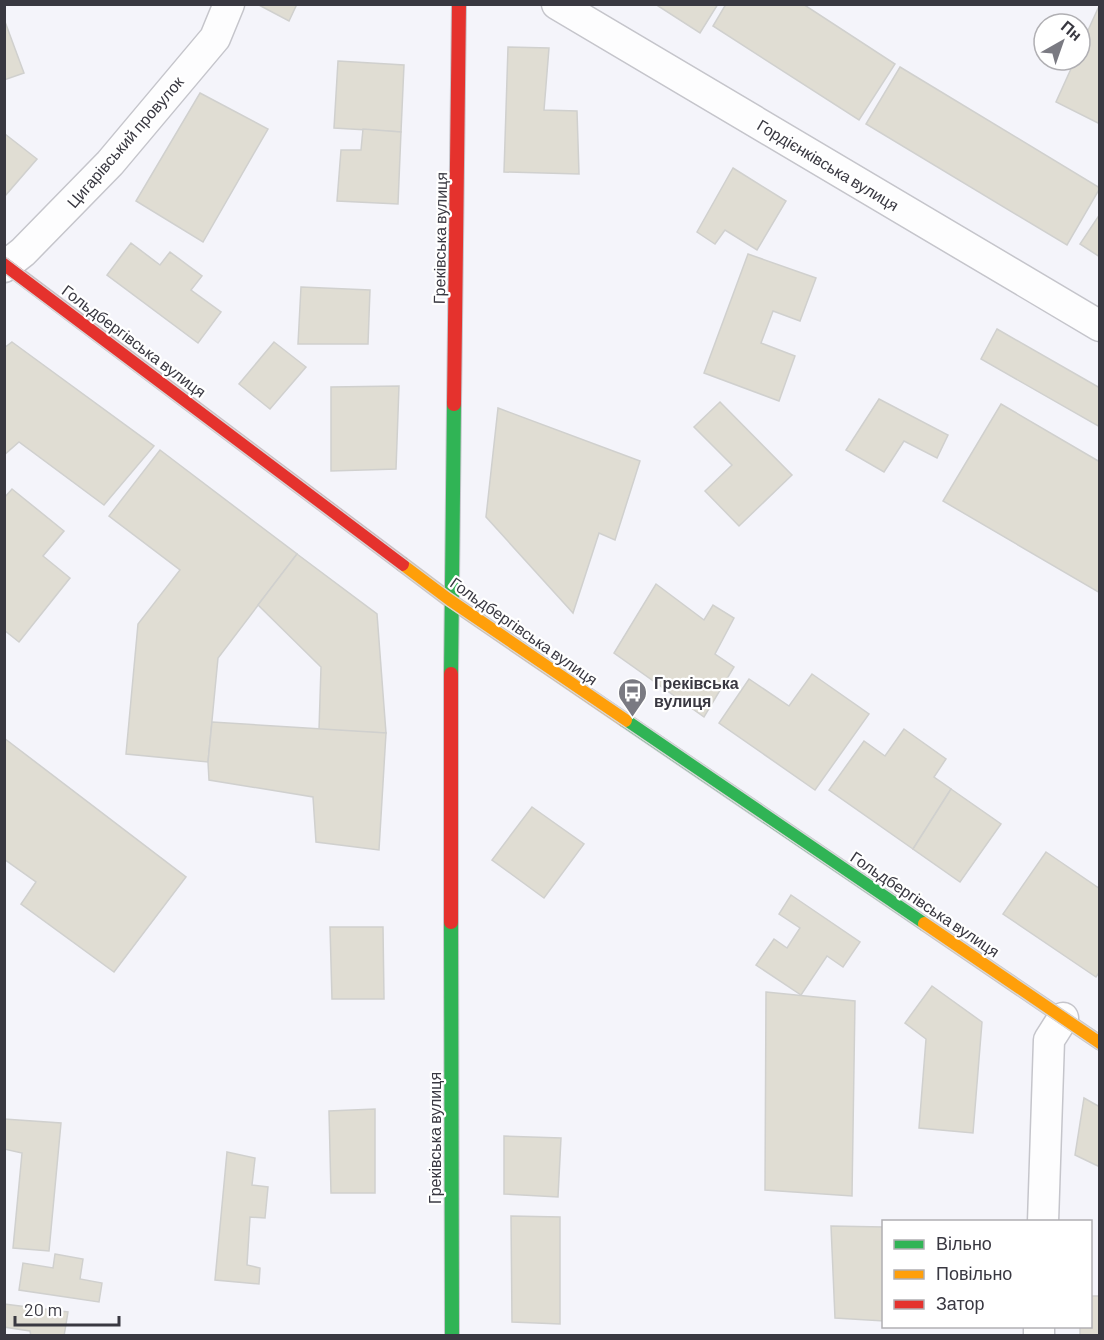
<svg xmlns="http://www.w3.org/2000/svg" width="1104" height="1340" font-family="Barlow,sans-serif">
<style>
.building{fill:#e0ddd3;stroke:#d0d0ce;stroke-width:1.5}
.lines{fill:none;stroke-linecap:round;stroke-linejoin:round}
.street-casing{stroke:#c5c5cb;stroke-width:33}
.fast-casing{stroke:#c5c5cb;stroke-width:16}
.slow-casing{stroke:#c5c5cb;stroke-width:16}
.jam-casing{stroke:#c5c5cb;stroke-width:16}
.street{stroke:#fdfdfe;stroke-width:30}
.fast{stroke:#30b455;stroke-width:14}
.slow{stroke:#ff9f0a;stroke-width:14}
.jam{stroke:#e5322d;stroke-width:14}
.tram{stroke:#d7d7d9;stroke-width:1.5}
.labels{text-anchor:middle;stroke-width:4.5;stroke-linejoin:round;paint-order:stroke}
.street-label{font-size:16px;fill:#393841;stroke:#fff}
.poi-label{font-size:16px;font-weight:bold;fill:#393841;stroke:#fff;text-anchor:start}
</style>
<rect width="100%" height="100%" fill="#f4f4fa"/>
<g class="building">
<path d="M257,4H297L289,21Z"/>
<path d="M655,4H718L700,33Z"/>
<path d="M726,4H803L895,64L859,120L713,26Z"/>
<path d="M1100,4V124L1056,102L1075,60H1080V48Z"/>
<path d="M4,19L24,73L4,80Z"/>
<path d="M508,47L549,48L544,110L577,111L579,174L504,172Z"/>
<path d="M338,61L404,65L401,132L334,128Z"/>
<path d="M900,67L1100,188L1067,245L866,124Z"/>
<path d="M200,93L268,129L203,242L136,201Z"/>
<path d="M363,129L401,132L398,204L337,201L341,150H361Z"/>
<path d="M5,134L37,159L5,196L4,135Z"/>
<path d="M733,168L786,201L757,250L725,230L715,244L697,232Z"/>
<path d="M1100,214V257L1080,244Z"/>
<path d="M131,243L160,265L170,252L202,276L191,290L221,312L198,343L107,275Z"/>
<path d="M748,254L816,278L800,321L773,311L761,343L795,356L779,401L704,373Z"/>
<path d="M301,287L370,290L368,344H298Z"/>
<path d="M997,329L1100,388V427L981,359Z"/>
<path d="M12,342L154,446L104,505L19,442L4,455V348Z"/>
<path d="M274,342L306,367L270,409L239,384Z"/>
<path d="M399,386L396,469L331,471V387Z"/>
<path d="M879,399L948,435L937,458L904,441L884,472L846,450Z"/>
<path d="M720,402L792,475L739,526L705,491L732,465L694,427Z"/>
<path d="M1001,404L1100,462V593L943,501Z"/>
<path d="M498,408L640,461L615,540L599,533L573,613L486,517Z"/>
<path d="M160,450L297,554L218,658L208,762L126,754L138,624L180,570L109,516Z"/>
<path d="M12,489L64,531L43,556L70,578L19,642L4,630V498Z"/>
<path d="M297,554L377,614L386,733L319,730L321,667L258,605Z"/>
<path d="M656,584L704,620L713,605L734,618L715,654L734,667L704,717L614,653Z"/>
<path d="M812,674L869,714L815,790L719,723L749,679L789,706Z"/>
<path d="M212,722L386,733L379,850L316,842L313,797L209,780L208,762Z"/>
<path d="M904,729L946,759L934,777L951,789L913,849L829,790L864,741L885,756Z"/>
<path d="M4,738L186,877L114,972L21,904L36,882L4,859Z"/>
<path d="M951,789L1001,824L960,882L913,849Z"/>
<path d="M532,807L584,844L544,898L492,860Z"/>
<path d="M1046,852L1100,889V971L1096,977L1003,914Z"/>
<path d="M791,895L860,942L843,967L827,956L801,995L756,965L774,939L787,948L800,928L779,914Z"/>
<path d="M330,927H383L384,999H332Z"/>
<path d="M932,986L982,1022L973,1133L919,1128L926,1039L905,1023Z"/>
<path d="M766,992L855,1001L852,1196L765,1190Z"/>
<path d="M1084,1098L1100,1107V1167L1075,1155Z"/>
<path d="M375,1109V1193H331L329,1111Z"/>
<path d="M4,1119L61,1123L49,1251L13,1248L22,1153L4,1149Z"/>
<path d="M504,1136L561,1138L558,1197L504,1194Z"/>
<path d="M227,1152L255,1158L252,1185L268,1187L265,1218L250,1217L247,1265L260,1268L259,1284L215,1280Z"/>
<path d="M511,1216L560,1217V1324L512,1322Z"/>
<path d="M831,1226L884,1227V1321L835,1318Z"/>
<path d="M55,1254L83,1259L80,1279L102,1283L99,1302L19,1290L23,1263L53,1268Z"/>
<path d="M1090,1296H1100V1336L1080,1335V1326H1090Z"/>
<path d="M4,1304L68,1312L64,1336H31L30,1331L4,1327Z"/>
</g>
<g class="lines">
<defs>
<g id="street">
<path d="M557,4L1100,326"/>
<path d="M4,267L23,252L110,163L215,38L229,4"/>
<path d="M1043,1222L1049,1040L1063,1018"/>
<path d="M1039,1336V1326"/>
</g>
<g id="fast">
<path d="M451,674L454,404"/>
<path d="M625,720L925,924"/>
<path d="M451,922L452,1336"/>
</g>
<g id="slow">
<path d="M402,564L451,601L625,720"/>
<path d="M925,924L1100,1043"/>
</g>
<g id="jam">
<path d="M4,264L402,564"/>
<path d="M454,404L459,4"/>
<path d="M451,674V922"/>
</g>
</defs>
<use href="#street" class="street-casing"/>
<use href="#fast" class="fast-casing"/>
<use href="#slow" class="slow-casing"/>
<use href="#jam" class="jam-casing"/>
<use href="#street" class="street"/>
<use href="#fast" class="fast"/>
<use href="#slow" class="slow"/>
<use href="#jam" class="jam"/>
<g class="tram">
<path d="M4,256L451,593L1100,1035"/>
<path d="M4,273L447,606L1100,1051"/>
</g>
</g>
<defs>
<symbol id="bus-pin" viewBox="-11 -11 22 30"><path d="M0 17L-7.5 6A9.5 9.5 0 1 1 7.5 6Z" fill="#7a7a82" stroke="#fff"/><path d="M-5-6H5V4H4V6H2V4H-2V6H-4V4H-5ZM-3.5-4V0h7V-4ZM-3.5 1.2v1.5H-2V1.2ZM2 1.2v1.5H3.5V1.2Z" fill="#fff"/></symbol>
</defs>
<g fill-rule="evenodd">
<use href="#bus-pin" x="616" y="676" width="33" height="45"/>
</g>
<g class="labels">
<g class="street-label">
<text transform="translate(125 142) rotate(-49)" y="6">Цигарівський провулок</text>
<text transform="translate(828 165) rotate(31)" y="6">Гордієнківська вулиця</text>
<text transform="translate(440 238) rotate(-89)" y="6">Греківська вулиця</text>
<text transform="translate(134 341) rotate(37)" y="6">Гольдбергівська вулиця</text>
<text transform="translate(524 631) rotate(35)" y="6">Гольдбергівська вулиця</text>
<text transform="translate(925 904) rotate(34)" y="6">Гольдбергівська вулиця</text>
<text transform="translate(435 1138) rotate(-90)" y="6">Греківська вулиця</text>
</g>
<g class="poi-label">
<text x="654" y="689">Греківська<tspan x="654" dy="18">вулиця</tspan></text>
</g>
</g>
<rect width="1104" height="1340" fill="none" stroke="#393841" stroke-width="12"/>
<rect x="882" y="1220" width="210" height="108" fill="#ffffff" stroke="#b0afb3" stroke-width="1.5"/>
<rect x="894" y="1240" width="30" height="9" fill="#30b455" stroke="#b0afb3" stroke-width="1.5"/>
<text x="936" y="1250" font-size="18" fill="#393841">Вільно</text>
<rect x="894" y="1270" width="30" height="9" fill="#ff9f0a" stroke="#b0afb3" stroke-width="1.5"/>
<text x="936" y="1280" font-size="18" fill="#393841">Повільно</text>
<rect x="894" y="1300" width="30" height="9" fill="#e5322d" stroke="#b0afb3" stroke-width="1.5"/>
<text x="936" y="1310" font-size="18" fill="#393841">Затор</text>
<g transform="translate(1062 42) rotate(40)"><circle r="28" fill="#ffffff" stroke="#b0afb3" stroke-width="1.5"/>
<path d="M0-4.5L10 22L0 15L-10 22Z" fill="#7a7a82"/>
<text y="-9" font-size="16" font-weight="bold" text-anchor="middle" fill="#393841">Пн</text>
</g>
<path d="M15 1316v9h104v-9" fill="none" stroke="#393841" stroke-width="3"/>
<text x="24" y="1316" font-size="18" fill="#393841" stroke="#ffffff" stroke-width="4.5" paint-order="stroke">20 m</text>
</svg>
